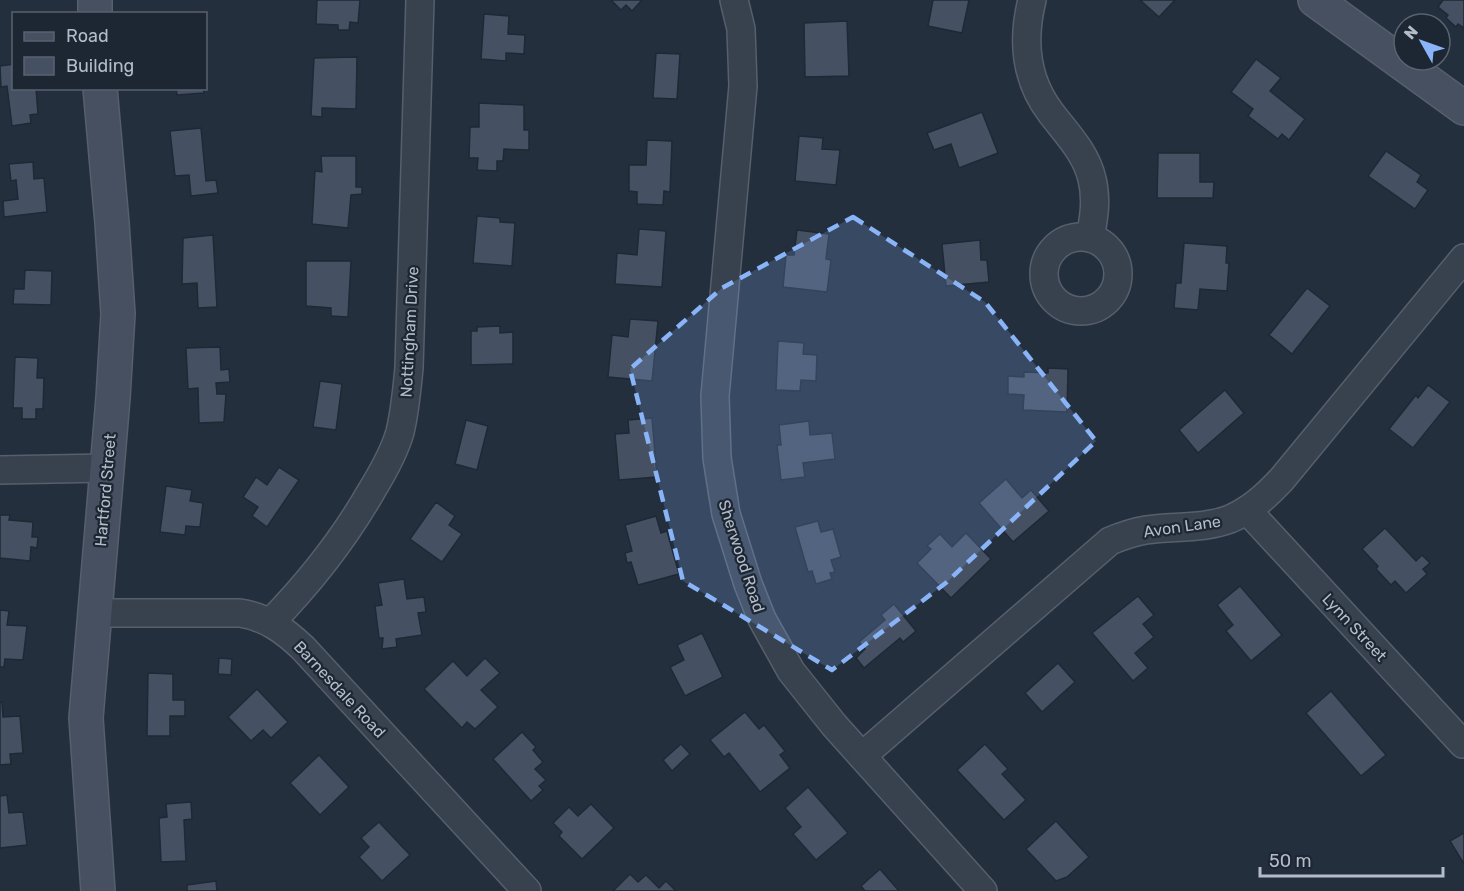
<svg xmlns="http://www.w3.org/2000/svg" width="1464" height="891" font-family="Rubik,sans-serif">
<style>
.building{fill:#455162;stroke:#1f2835;stroke-width:1.5}
.lines{fill:none;stroke-linecap:round;stroke-linejoin:round}
.street-casing{stroke:#565f6c;stroke-width:30}
.secondary-casing{stroke:#565f6c;stroke-width:36}
.street{stroke:#38414e;stroke-width:27}
.secondary{stroke:#465061;stroke-width:33}
.marked{fill:#8ab4f8;fill-opacity:0.2;stroke:#8ab4f8;stroke-width:4.5;stroke-dasharray:12 8;stroke-linejoin:round}
.labels{text-anchor:middle;stroke-width:4.5;stroke-linejoin:round;paint-order:stroke}
.street-label{font-size:16px;fill:#b4bcc9;stroke:#1d2633}
</style>
<rect width="100%" height="100%" fill="#242f3e"/>
<g class="building">
<path d="M317,0H360L358,23L350,22L349,30H338V25L316,24Z"/>
<path d="M611,0H642L632,11L626,5L621,10Z"/>
<path d="M933,0H969L962,33L928,26Z"/>
<path d="M1140,0H1175L1159,17Z"/>
<path d="M1443,0H1464V28L1458,24L1456,27L1446,18L1448,15L1438,7Z"/>
<path d="M484,14L509,16L508,34L525,35L524,54L506,53V61L481,59Z"/>
<path d="M847,21L849,76L805,77L804,23Z"/>
<path d="M656,53L680,54L677,99L653,98Z"/>
<path d="M357,57L356,109L322,108V117L311,116L314,58Z"/>
<path d="M1256,59L1281,78L1270,91L1305,119L1289,140L1282,134L1278,139L1248,116L1253,109L1231,92Z"/>
<path d="M14,64V88H36L38,114L30,115L31,123L12,126L7,86L1,87L0,66Z"/>
<path d="M176,88H203L204,93L177,95Z"/>
<path d="M479,103L524,105V130H529V150L504,149L503,161H497V171L477,170L478,158H469L470,127H479Z"/>
<path d="M982,112L998,153L959,168L951,144L934,150L927,133Z"/>
<path d="M201,128L206,181L216,180L218,193L191,196L189,175L175,176L170,131Z"/>
<path d="M799,136L823,138L822,149L840,150L836,185L795,181Z"/>
<path d="M647,140L672,141L670,192L664,191L663,205L637,204V192L629,191V165H646Z"/>
<path d="M1386,151L1421,175L1417,182L1428,190L1415,209L1368,176Z"/>
<path d="M1158,153H1200V182H1214L1213,198H1157Z"/>
<path d="M321,156H356V187H362V194L351,195L348,228L312,224L315,171L322,172Z"/>
<path d="M33,162L34,179L44,178L47,212L4,217L3,201L18,199L16,180L11,181L9,164Z"/>
<path d="M477,216L500,218V222L515,223L512,266L473,263Z"/>
<path d="M639,229L666,231L662,287L615,284L617,253L637,255Z"/>
<path d="M797,230L829,234L826,259L831,260L827,292L783,287L786,255H794Z"/>
<path d="M213,235L217,307L198,308L197,283L182,284L183,238Z"/>
<path d="M980,240L981,260H987L989,282L946,286L942,244Z"/>
<path d="M1184,243L1227,246L1226,263H1229L1227,291L1200,289L1198,310L1174,308L1176,283H1181Z"/>
<path d="M306,261H351L348,317L331,316V308L306,306Z"/>
<path d="M25,270L52,271L51,305L13,304L14,289H24Z"/>
<path d="M1307,288L1330,306L1292,354L1269,335Z"/>
<path d="M630,319L658,321L652,381L608,377L612,335L628,337Z"/>
<path d="M500,326V333L513,332V364L471,365V331H477V327Z"/>
<path d="M778,341L804,343L803,354L817,355L816,381L801,380L800,391L776,390Z"/>
<path d="M220,347L221,370L229,369L230,382L216,383L217,394H226L224,422L199,423L198,388L188,389L186,348Z"/>
<path d="M15,357L38,358L37,378H44L43,409H36V419H22V408H13Z"/>
<path d="M1048,368L1068,369L1067,412L1023,410L1024,395L1008,394V376L1024,377V372L1048,373Z"/>
<path d="M320,381L342,384L336,430L313,427Z"/>
<path d="M1428,385L1450,402L1413,448L1389,429L1416,395L1418,398Z"/>
<path d="M1225,390L1244,413L1198,453L1179,430Z"/>
<path d="M652,418L657,477L619,480L615,434L629,433L628,420Z"/>
<path d="M466,420L488,426L477,470L455,464Z"/>
<path d="M809,421L810,435L832,433L835,459L803,463L805,477L781,480L777,445H781L779,425Z"/>
<path d="M279,467L299,480L267,527L252,516L258,507L243,497L256,477L267,485Z"/>
<path d="M1006,479L1022,498L1031,490L1049,511L1013,542L979,503Z"/>
<path d="M166,486L192,490L190,501L203,503L200,527L186,526L185,535L160,532Z"/>
<path d="M436,502L455,516L449,525L462,534L442,562L410,539Z"/>
<path d="M0,515H10L9,520L33,522L32,537H38L37,548L31,547L30,561L0,558Z"/>
<path d="M656,516L661,533L667,531L679,574L638,585L631,562L627,563L625,553L632,551L625,525Z"/>
<path d="M818,521L821,532L833,529L841,557L831,560L835,572L830,573L832,579L816,584L812,571L808,572L795,527Z"/>
<path d="M1385,528L1416,561L1422,555L1430,563L1423,569L1427,574L1406,593L1395,581L1391,585L1376,569L1378,566L1362,549Z"/>
<path d="M966,533L991,559L951,598L917,563L931,549L927,546L940,534L952,547Z"/>
<path d="M404,579L407,599L424,597L426,612L418,613L422,635L396,639L397,647L382,649L383,638H379L375,606L382,605L378,583Z"/>
<path d="M1240,586L1282,635L1251,661L1226,631L1233,625L1217,605Z"/>
<path d="M1138,596L1154,615L1143,624L1154,637L1135,653L1148,668L1133,681L1092,633Z"/>
<path d="M894,604L916,631L903,642L900,638L864,668L856,658L865,649L859,642L885,620L881,615Z"/>
<path d="M0,610L9,611L7,625L27,626L23,660L5,659L4,667H0Z"/>
<path d="M702,633L723,677L685,696L670,667L684,660L677,645Z"/>
<path d="M219,658L232,659L231,675L218,674Z"/>
<path d="M485,658L500,673L481,690L498,707L475,729L467,722L462,728L424,689L453,661L467,676Z"/>
<path d="M1058,663L1075,682L1042,712L1025,693Z"/>
<path d="M148,673L173,674V700H185V716H170V736H147Z"/>
<path d="M257,689L288,722L271,738L263,730L251,741L228,717Z"/>
<path d="M1331,691L1386,755L1361,776L1306,713Z"/>
<path d="M0,702H2L3,717L20,716L23,753L10,754L11,764L0,765Z"/>
<path d="M745,712L759,729L764,725L785,751L780,755L790,768L760,792L729,753L724,757L710,740Z"/>
<path d="M522,732L536,747L533,750L543,762L535,769L546,780L539,786L543,790L531,801L493,759Z"/>
<path d="M681,744L690,754L672,771L663,760Z"/>
<path d="M985,744L1008,769L1002,774L1026,800L1004,820L957,770Z"/>
<path d="M319,755L349,787L320,815L290,783Z"/>
<path d="M808,787L848,833L816,860L793,834L801,827L785,808Z"/>
<path d="M7,795L9,813L23,812L27,845L0,848V796Z"/>
<path d="M191,802L192,819L184,820L186,861L161,862L159,818L167,817L166,804Z"/>
<path d="M591,804L614,828L582,859L559,836L562,832L553,823L569,807L578,816Z"/>
<path d="M1056,821L1089,857L1067,877L1056,881L1026,849Z"/>
<path d="M379,822L410,855L382,881L359,857L369,847L361,838Z"/>
<path d="M1464,833V864L1450,841Z"/>
<path d="M880,869L899,891H865L861,886Z"/>
<path d="M630,874L638,882L646,875L659,888L666,881L676,891H613Z"/>
<path d="M216,881L217,891H187V885Z"/>
</g>
<g class="lines">
<defs>
<g id="street">
<path d="M734,0L741,29L743,86L715,396L717,458L726,514L748,584L762,619L791,671L834,725L983,891"/>
<path d="M1032,0C1022,40 1025,79 1051,113C1067,134 1086,153 1092,179C1097,199 1094,218 1090,238"/>
<circle cx="1081" cy="274" r="37"/>
<path d="M0,470L106,468"/>
<path d="M1247,510L1463,744"/>
<path d="M94,613H240C266,617 284,630 303,648L527,891"/>
<path d="M271,622C310,582 344,539 372,490C383,472 394,453 400,432C405,411 407,389 409,368L420,0"/>
<path d="M862,756L1110,541C1122,536 1134,532 1146,530C1173,526 1204,529 1230,519C1251,510 1266,496 1282,479L1464,258"/>
</g>
<g id="secondary">
<path d="M95,0V14"/>
<path d="M1315,0L1464,108"/>
<path d="M98,891L86,718L113,398L118,314L112,223L100,88"/>
</g>
</defs>
<use href="#street" class="street-casing"/>
<use href="#secondary" class="secondary-casing"/>
<use href="#street" class="street"/>
<use href="#secondary" class="secondary"/>
</g>
<path class="marked" d="M853,217L985,302L1096,441L947,582L832,670L683,581L630,369L722,288Z"/>
<g class="labels">
<g class="street-label">
<text transform="translate(409 332) rotate(-87)" y="6">Nottingham Drive</text>
<text transform="translate(105 490) rotate(-85)" y="6">Hartford Street</text>
<text transform="translate(1182 526) rotate(-8)" y="6">Avon Lane</text>
<text transform="translate(742 556) rotate(72)" y="6">Sherwood Road</text>
<text transform="translate(1355 627) rotate(47)" y="6">Lynn Street</text>
<text transform="translate(340 689) rotate(47)" y="6">Barnesdale Road</text>
</g>
</g>
<rect x="12" y="12" width="195" height="78" fill="#1d2633" stroke="#59626f" stroke-width="1.5"/>
<rect x="24" y="32" width="30" height="9" fill="#465061" stroke="#59626f" stroke-width="1.5"/>
<text x="66" y="42" font-size="18" fill="#b4bcc9">Road</text>
<rect x="24" y="57" width="30" height="18" fill="#455162" stroke="#59626f" stroke-width="1.5"/>
<text x="66" y="72" font-size="18" fill="#b4bcc9">Building</text>
<g transform="translate(1422 42) rotate(310)"><circle r="28" fill="#1d2633" stroke="#59626f" stroke-width="1.5"/>
<path d="M0-4.5L10 22L0 15L-10 22Z" fill="#8ab4f8"/>
<text y="-9" font-size="16" font-weight="bold" text-anchor="middle" fill="#b4bcc9">N</text>
</g>
<path d="M1260 867v9h183v-9" fill="none" stroke="#b4bcc9" stroke-width="3"/>
<text x="1269" y="867" font-size="18" fill="#b4bcc9" stroke="#1d2633" stroke-width="4.5" paint-order="stroke">50 m</text>
</svg>
